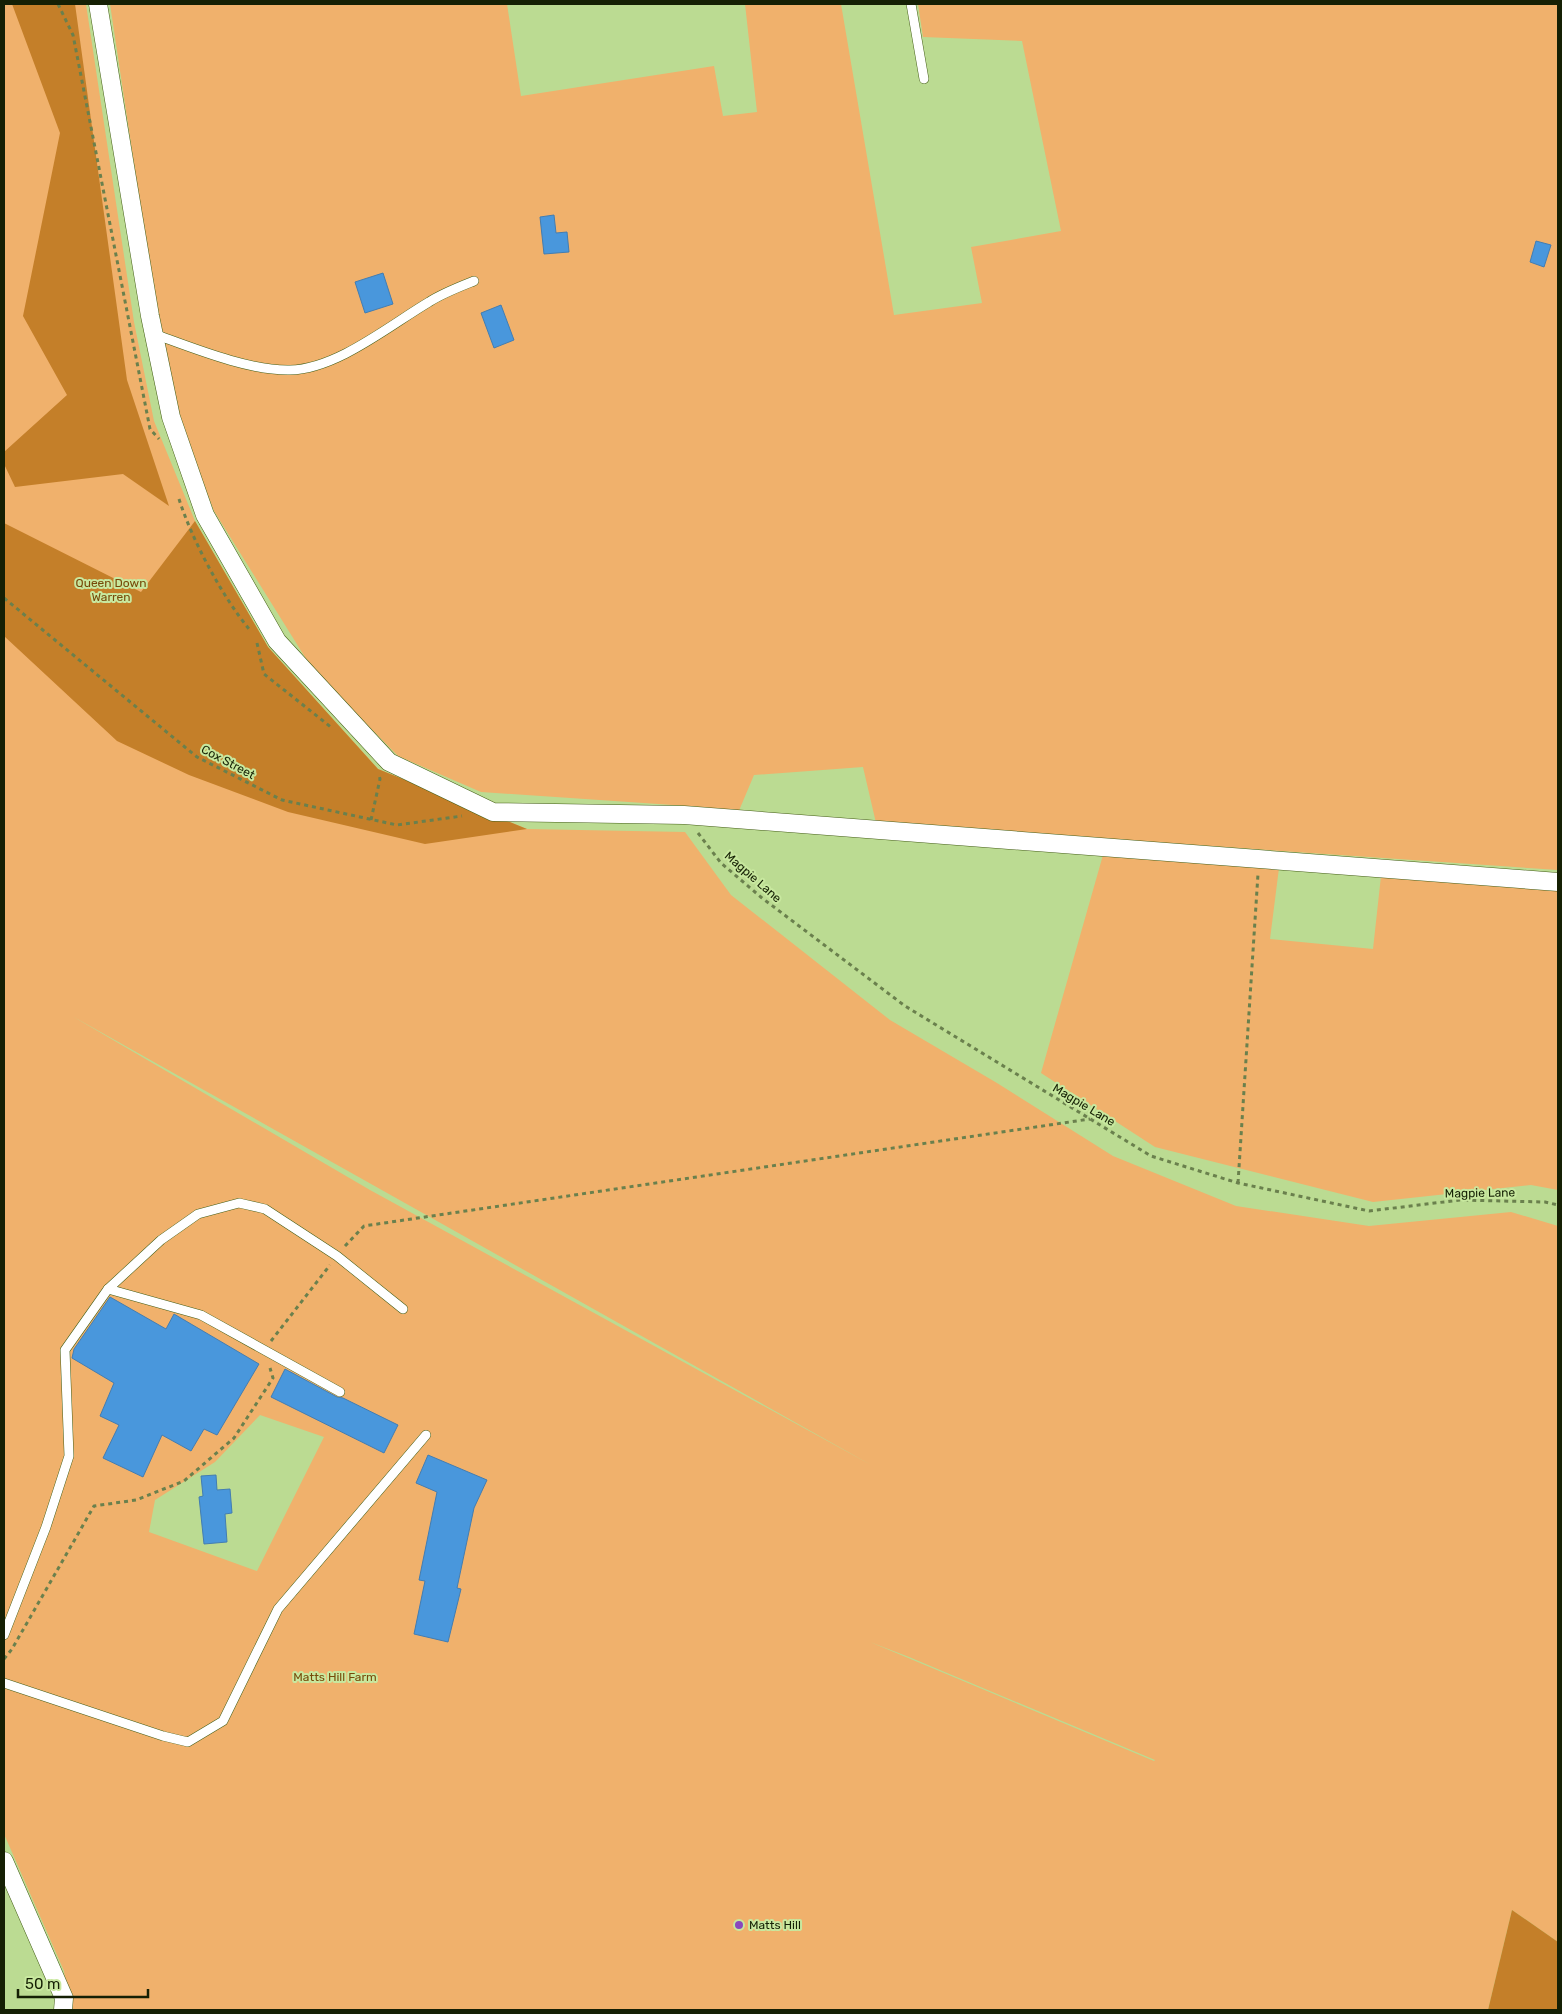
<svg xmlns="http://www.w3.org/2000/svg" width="1562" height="2014" font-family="Rubik,sans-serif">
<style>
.green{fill:#f0b16c;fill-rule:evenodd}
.forest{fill:#c47f29}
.building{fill:#4997dc;stroke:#437db1}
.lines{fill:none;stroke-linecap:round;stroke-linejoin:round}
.service-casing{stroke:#445e16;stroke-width:10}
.minor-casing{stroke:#445e16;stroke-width:19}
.path{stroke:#6a804d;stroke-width:3;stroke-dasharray:4 4;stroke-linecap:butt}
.service{stroke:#fff;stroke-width:9}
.minor{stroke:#fff;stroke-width:18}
.poi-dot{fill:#8a48bd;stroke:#c8e89f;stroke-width:2}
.labels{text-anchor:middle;stroke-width:4;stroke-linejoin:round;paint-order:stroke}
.park-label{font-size:12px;fill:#774909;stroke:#c8e89f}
.street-label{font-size:12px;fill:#152004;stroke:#c8e89f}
.poi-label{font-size:12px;fill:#152004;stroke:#c8e89f;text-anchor:start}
</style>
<rect width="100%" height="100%" fill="#bbdb92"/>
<g class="green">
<path d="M4,4H86L134,322L154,421L195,521L268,647L378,769L527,829L685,832L731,895L890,1020L997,1083L1113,1156L1236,1206L1369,1226L1511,1212L1558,1226V1942L1512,1910L1488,2010H69L64,1971L4,1834ZM72,1016L873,1466L370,1190ZM260,1415L324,1437L257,1571L149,1532L155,1500L215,1462ZM870,1642L909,1657L1155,1760L1154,1761Z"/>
<path d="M110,4H507L521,96L714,66L723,116L757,112L745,4H841L894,315L982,303L971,247L1061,231L1022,41L923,37L918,4H1558V870L876,823L863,767L754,775L738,813L702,807L481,792L398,756L313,670L214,511L178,419L149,264Z"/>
<path d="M1103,855L1279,868L1270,939L1373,949L1381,876L1558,890V1190L1531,1185L1373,1202L1155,1147L1041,1073Z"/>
</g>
<g class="forest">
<path d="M12,4H75L127,380L169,506L123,474L15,487L4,464V452L67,395L23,316L60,133Z"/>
<path d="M195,521L268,647L378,769L527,829L425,844L288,812L189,775L117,741L4,636V523L141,592Z"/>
<path d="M1512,1910L1558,1942V2010H1488Z"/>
</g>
<g class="building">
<path d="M554,215L556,233L567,232L569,252L544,254L540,217Z"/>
<path d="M1536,241L1551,245L1544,267L1530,262Z"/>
<path d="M383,273L393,304L365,313L355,282Z"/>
<path d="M501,305L514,340L494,348L481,313Z"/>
<path d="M110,1297L166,1329L174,1314L259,1364L217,1435L204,1429L191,1451L162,1435L143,1477L103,1458L119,1425L100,1416L114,1383L72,1358L74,1349Z"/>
<path d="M285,1369L337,1397L343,1398L398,1425L384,1453L271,1397Z"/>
<path d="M428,1455L487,1480L474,1508L457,1588L461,1589L448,1642L414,1634L425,1581L419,1580L437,1492L416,1483Z"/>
<path d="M216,1475L217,1490L230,1489L232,1513L225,1514L227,1542L204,1544L199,1497L203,1496L201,1476Z"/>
</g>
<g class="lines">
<defs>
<g id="service">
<path d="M911,4L924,79"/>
<path d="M154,334C193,348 249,371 290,370C337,369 390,325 429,302C443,293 459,287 474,281"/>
<path d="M108,1289L201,1315L340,1392"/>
<path d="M4,1635L46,1527L69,1456L65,1350L108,1289L161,1240L198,1214L239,1203L265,1209L337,1256L403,1309"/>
<path d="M4,1683L163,1736L188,1742L223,1721L278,1609L426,1435"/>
</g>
<g id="minor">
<path d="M98,4L150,316L171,417L205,515L277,641L389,762L493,812L684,815L1558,882"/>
<path d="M4,1861L64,1998L63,2010"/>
</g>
</defs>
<use href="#service" class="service-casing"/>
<use href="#minor" class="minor-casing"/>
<g class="path">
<path d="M58,4L73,35L150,429L159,439"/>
<path d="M179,499C192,540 222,596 249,629"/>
<path d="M4,598L197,757L282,800L397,825L462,816"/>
<path d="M257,643L264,674L332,728"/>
<path d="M371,820L380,779L379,775"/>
<path d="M698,833L721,863L762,898L905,1006L1151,1156L1238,1183L1369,1211L1460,1200L1545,1202L1558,1205"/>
<path d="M1238,1183L1258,874"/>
<path d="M345,1246L364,1226L1090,1119"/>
<path d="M271,1341L330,1265"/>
<path d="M4,1659L12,1649L94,1506L136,1500L184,1481L234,1438L273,1378L270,1368"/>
</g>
<use href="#service" class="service"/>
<use href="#minor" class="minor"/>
</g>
<circle class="poi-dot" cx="739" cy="1925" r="5"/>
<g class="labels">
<g class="park-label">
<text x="111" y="587">Queen Down<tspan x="111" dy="14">Warren</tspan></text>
<text x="335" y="1681">Matts Hill Farm</text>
</g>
<g class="street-label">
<text transform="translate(228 762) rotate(28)" y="4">Cox Street</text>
<text transform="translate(753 877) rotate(41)" y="4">Magpie Lane</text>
<text transform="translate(1084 1105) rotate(31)" y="4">Magpie Lane</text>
<text transform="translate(1480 1193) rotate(-1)" y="4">Magpie Lane</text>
</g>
<g class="poi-label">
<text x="749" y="1929">Matts Hill</text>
</g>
</g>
<rect width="1562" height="2014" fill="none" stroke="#152004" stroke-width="10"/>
<path d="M18 1989v8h130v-8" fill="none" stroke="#152004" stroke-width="2.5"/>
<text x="25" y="1989" font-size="15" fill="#152004" stroke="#c8e89f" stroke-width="4" paint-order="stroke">50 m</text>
</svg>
